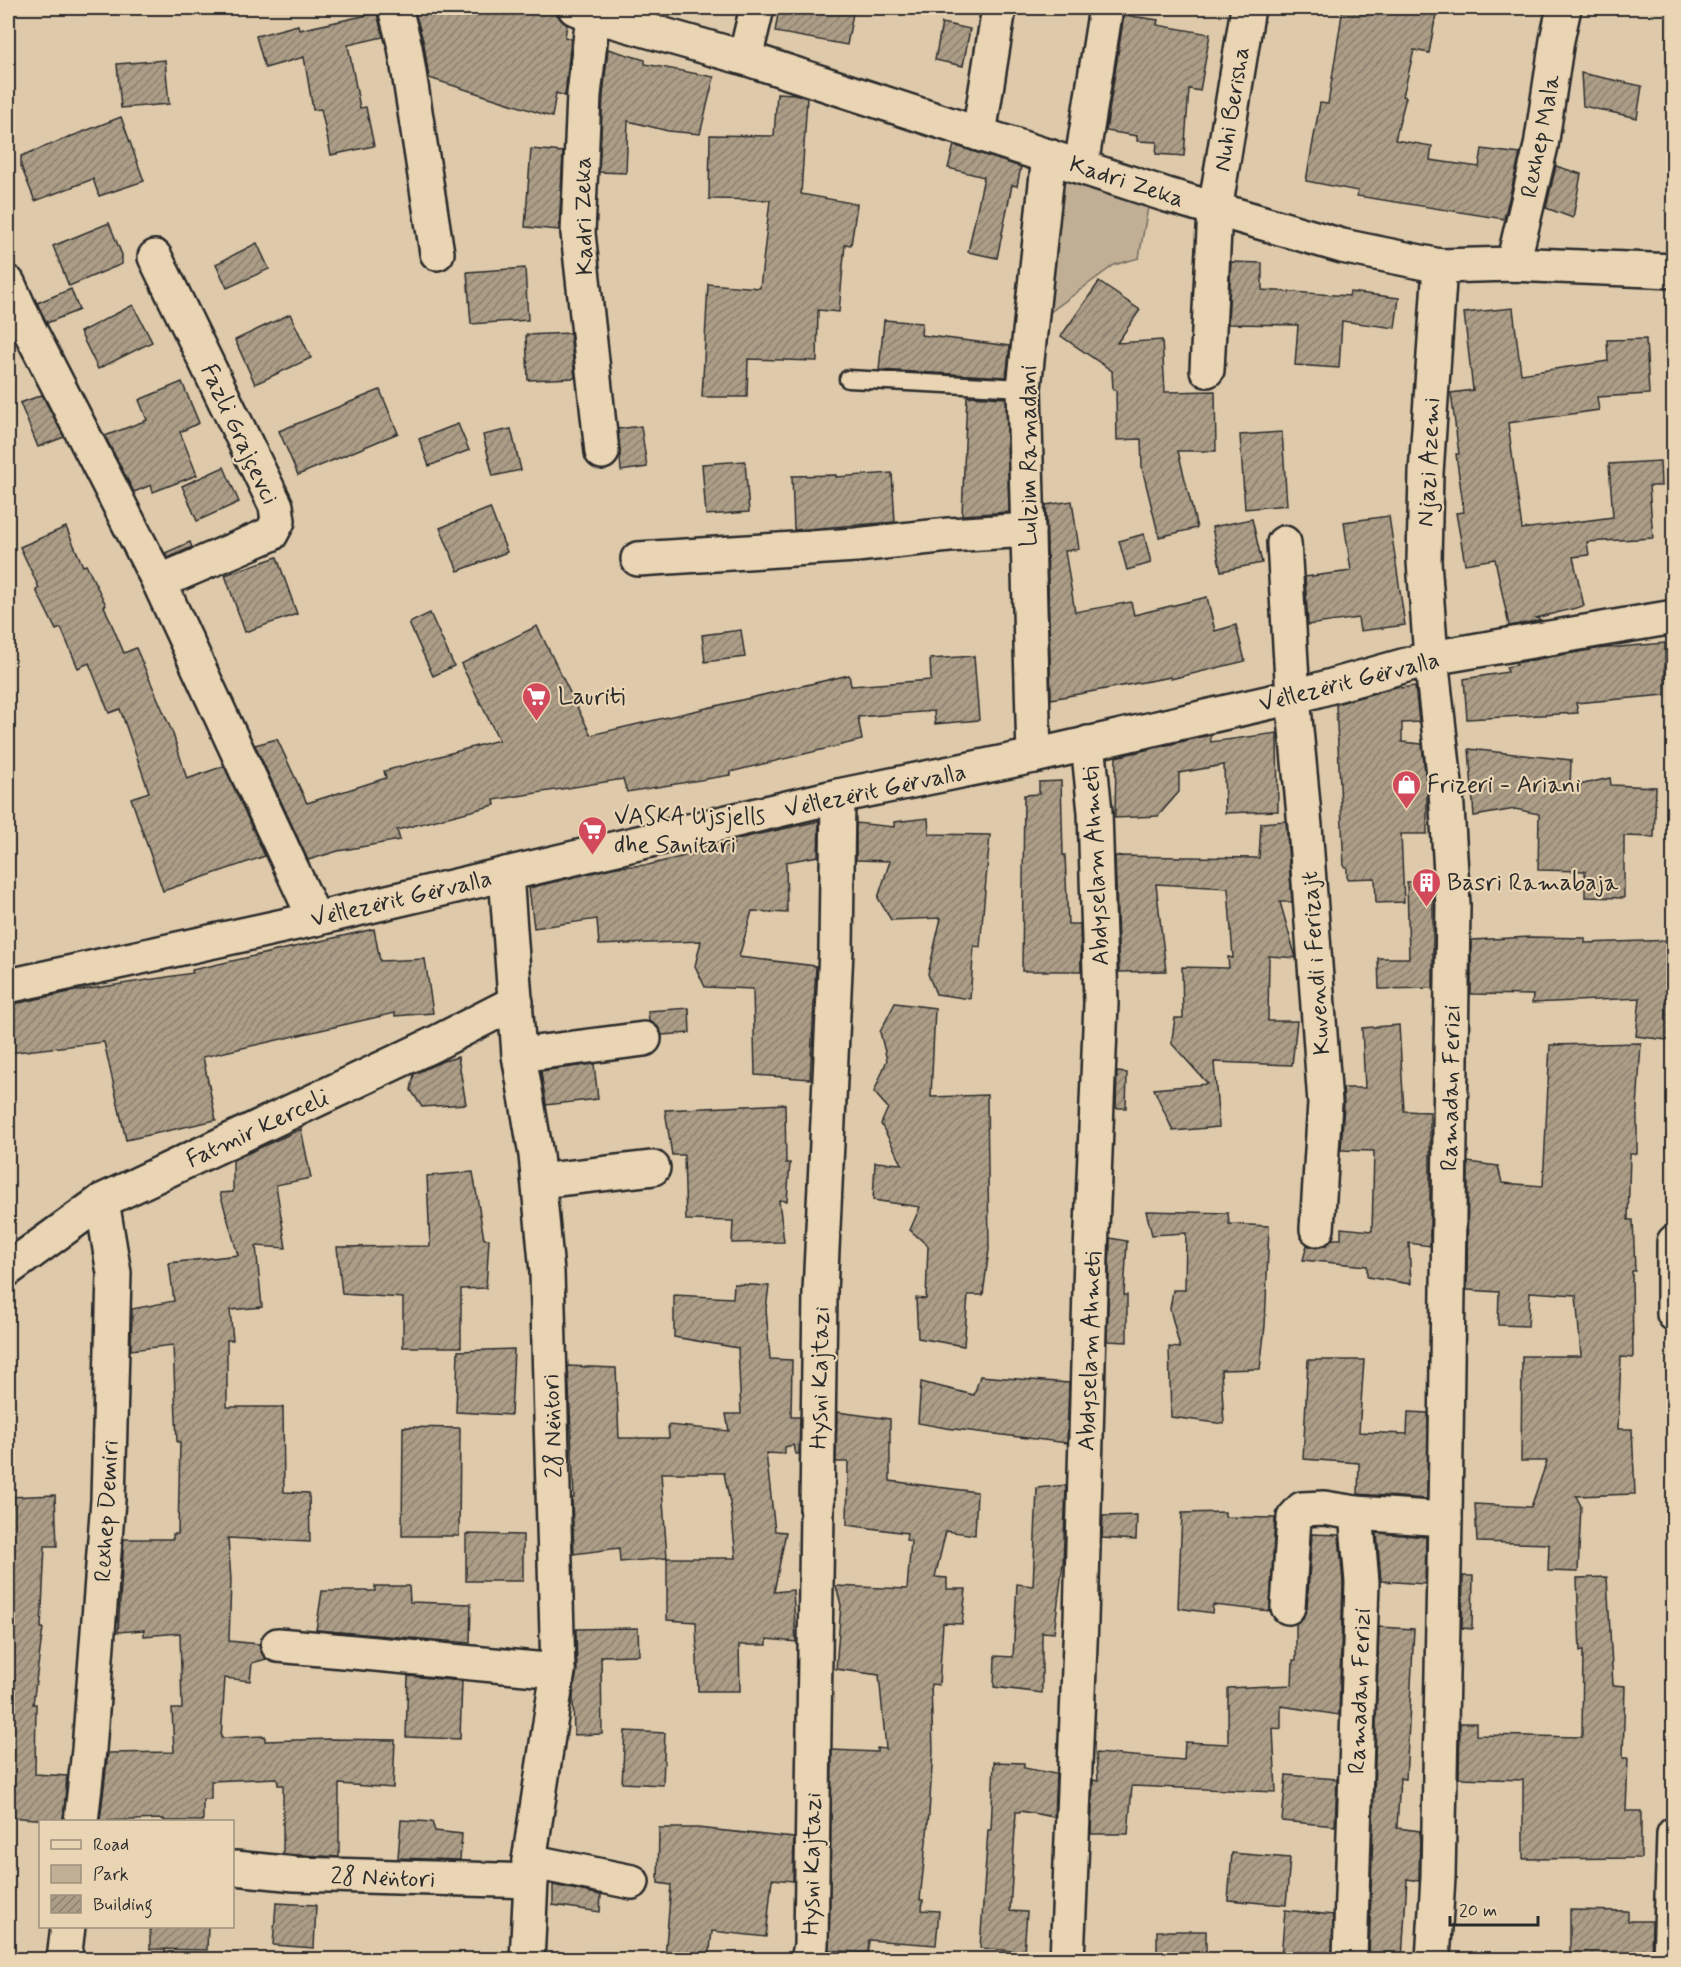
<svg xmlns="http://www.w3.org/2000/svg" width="1681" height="1967" font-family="Mynerve,sans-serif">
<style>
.green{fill:#c0af95;stroke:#766d60;stroke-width:1.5}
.building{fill:url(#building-hatch);stroke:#2b2b2b;stroke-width:1.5;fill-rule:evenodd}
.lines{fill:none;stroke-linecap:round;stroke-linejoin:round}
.service-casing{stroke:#2b2b2b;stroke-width:21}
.minor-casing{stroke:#2b2b2b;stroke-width:38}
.tertiary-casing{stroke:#2b2b2b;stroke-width:38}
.service{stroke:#e9d4b3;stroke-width:16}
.minor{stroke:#e9d4b3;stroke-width:33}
.tertiary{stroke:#e9d4b3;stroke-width:33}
.labels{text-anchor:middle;stroke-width:4.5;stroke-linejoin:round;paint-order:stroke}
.street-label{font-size:24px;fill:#2b2b2b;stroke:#e9d4b3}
.poi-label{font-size:24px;fill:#2b2b2b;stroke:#e9d4b3;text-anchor:start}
</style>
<defs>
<pattern id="building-hatch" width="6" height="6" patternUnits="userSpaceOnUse" patternTransform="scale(1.5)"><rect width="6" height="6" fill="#ac9d87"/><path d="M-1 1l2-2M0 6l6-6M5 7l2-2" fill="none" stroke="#8c806f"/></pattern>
</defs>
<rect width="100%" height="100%" fill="#decaab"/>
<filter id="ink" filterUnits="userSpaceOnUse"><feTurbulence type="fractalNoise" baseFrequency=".0167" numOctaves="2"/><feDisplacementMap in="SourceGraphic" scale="12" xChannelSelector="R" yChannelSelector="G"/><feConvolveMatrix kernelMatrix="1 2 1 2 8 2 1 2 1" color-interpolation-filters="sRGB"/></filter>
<g filter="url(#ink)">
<path class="green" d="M1055,175L1150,196L1139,258L1114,265L1034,324Z"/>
<g class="building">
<path d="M414,8H549L557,11L560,19L567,25L565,37L571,39L565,96L556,93L552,117L429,78L424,44Z"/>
<path d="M779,8H854L847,45L775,32Z"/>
<path d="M1343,8H1397L1436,14L1429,53L1414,50L1403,96L1406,97L1395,140L1432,146L1430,160L1479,167L1482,149L1520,154L1504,219L1357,196L1358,191L1306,181L1320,103L1328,104Z"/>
<path d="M377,13L383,37L348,45L360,108L366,107L374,146L331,155L321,109L313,110L304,57L265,68L256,36L298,25L299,30Z"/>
<path d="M1124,15L1158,20L1157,25L1210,34L1200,91L1189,89L1184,156L1156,154L1157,142L1137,141V136L1106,131Z"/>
<path d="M942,23L970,29L963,66L935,60Z"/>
<path d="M608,49L645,60V64L714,77L700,134L668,131L628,121L626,173L599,172L603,96Z"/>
<path d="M165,60L169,104L121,108L117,64Z"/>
<path d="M1581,73L1642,86L1637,118L1583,106Z"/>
<path d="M777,93L795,94L807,98L801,194L857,204L851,245L845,244L839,312L818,310L817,361L748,359L747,397H702L708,284L760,288L770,200L709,199L710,135L774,136Z"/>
<path d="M121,117L144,181L99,196L93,179L35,201L21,166V156Z"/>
<path d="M954,145L1021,167L1017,186L1012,185L997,258L968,252L984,177L948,168Z"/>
<path d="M531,149L563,152L559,230L525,227Z"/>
<path d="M1556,166L1581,174L1573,218L1546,208Z"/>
<path d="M109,223L122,255V264L69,286L53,246Z"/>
<path d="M257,243L269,269L227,288L216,264Z"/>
<path d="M1231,262L1262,263V290L1349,296L1350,292L1399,298L1395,328L1342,321L1339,368L1295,365L1298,325L1228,324Z"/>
<path d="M525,268L528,320L471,324L467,272Z"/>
<path d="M1099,282L1140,310L1117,343L1162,340L1165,392L1215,391L1216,451H1178L1197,528L1159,537L1142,468L1141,439L1117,440L1116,390H1113L1112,371L1061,336Z"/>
<path d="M71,289L79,310L47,323L37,303Z"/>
<path d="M133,305L152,342L98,369L80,332Z"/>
<path d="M1513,308L1521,374L1608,361L1607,340L1646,339L1649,394L1597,397L1599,410L1508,423L1522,529L1613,517L1609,464L1660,461L1661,486H1649L1653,538L1587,542L1589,555L1573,557L1584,606L1536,618L1541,620L1509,626L1495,559L1465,564L1456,513L1464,512L1456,454H1459L1451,393L1473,390L1464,313Z"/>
<path d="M290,314L311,358L255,384L235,340Z"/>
<path d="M884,320L922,323L921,335L1010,346L1006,377L879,370Z"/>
<path d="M570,333L575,378L528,380L526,335Z"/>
<path d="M182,382L199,423L180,432L197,475L153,492L151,485L134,492L105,436L147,420L139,400Z"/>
<path d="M380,390L398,433L298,475L279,431Z"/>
<path d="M42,395L64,437L38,447L20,403Z"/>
<path d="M967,396L1006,398L1009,512L962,515Z"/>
<path d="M458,424L469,450L429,466L419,439Z"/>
<path d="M641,426L647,467L621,471L618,429Z"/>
<path d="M511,429L521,470L493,476L483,435Z"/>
<path d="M1282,432L1287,505L1245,509L1240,435Z"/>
<path d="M745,461L749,512L706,515L702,464Z"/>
<path d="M224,467L239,502L197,521L182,486Z"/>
<path d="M892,473L895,522L794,530L792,476L836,475V477Z"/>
<path d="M1072,501L1079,549L1065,551L1075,612L1131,602L1134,615L1207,597L1215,631L1236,625L1245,661L1171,679V677L1051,699L1046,505Z"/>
<path d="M490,508L507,552L458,571L440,528Z"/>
<path d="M1389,516L1405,625L1360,631L1358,618L1308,625L1305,577L1351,571L1344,522Z"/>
<path d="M1252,519L1262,563L1221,571L1212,527Z"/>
<path d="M66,527L83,566L86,565L106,605L104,606L124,653L136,648L173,734L187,779L224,766L265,856L163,891L131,798L149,792L120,709L109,713L89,663L78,668L61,628L56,630L36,590L39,588L20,547Z"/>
<path d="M1144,534L1151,563L1127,570L1119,541Z"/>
<path d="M190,542L192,547L168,558L165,553Z"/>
<path d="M277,557L297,614L245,632L225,575Z"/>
<path d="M430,613L454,666L433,676L409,623Z"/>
<path d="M537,626L591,735L849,675L851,686L931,680L930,659L974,656L979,720L935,724L934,711L858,717L862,740L730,772L731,775L627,792L623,779L494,800L495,805L397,830L400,840L338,851L308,860L255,745L277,739L307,803L386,778L384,771L499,740L461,664Z"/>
<path d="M741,630L745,657L705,662L702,635Z"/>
<path d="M1665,643V695L1576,703L1578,713L1467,719L1464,679L1508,672L1506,667L1517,665L1516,663L1596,649Z"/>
<path d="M1400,686L1401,688L1415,686L1419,722L1402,723V742L1422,744L1427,793V834H1401L1404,902L1376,903L1375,878L1347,879V867H1344L1336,704Z"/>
<path d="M1277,733L1278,811L1225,813L1224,765L1179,773V792L1158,816L1115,818L1116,757L1210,735L1211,742Z"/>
<path d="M1469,749L1571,760L1570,787L1610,778L1611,785L1656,787L1654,837L1624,836V898L1585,897V871L1538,870L1539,814L1515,809L1474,816Z"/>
<path d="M1061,781L1063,855H1065L1068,924H1080L1081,971H1022L1024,795L1039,794V782Z"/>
<path d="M928,818L929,834L990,835L980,947L974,946L970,999L936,994L928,974L941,918L891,920L878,898L890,861L856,860V823L894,827V822Z"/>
<path d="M819,821L818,856L786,862L787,913L752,911L739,957L816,966L810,1079L755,1075L753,989L705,987L695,966L701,941L599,945L597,919L534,928L529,888L616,867L648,865L734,844L733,840Z"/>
<path d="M1286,821L1292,902H1280L1296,958L1269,956L1268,1021H1297L1292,1065L1214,1062L1219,1127L1173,1131L1154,1089L1208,1084L1172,1044V1039L1175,1018H1183L1182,967L1229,968L1228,957L1233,958L1228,888L1156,884L1166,971L1119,972L1115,856L1259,858L1261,823Z"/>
<path d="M1407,882H1433V988L1379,989L1378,958H1409Z"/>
<path d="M374,929L380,961L425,959L433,1013L395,1016V1013L203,1057L216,1120L126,1140L104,1042L8,1053V1009H14V1004L70,992L193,973L192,970Z"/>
<path d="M1531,937L1585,938V943L1674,940V1041L1636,1036L1640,998L1532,1003L1533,995L1471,994V940Z"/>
<path d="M895,1003L935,1008L931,1097L987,1095L989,1250L983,1295H968L964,1346L918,1338L916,1298L926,1299L928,1246L910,1230L920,1207L873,1200L875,1162L902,1164L881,1124L888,1108L874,1092L887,1060L880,1032Z"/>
<path d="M689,1008L690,1033L662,1035L658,1027L649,1021L648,1011Z"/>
<path d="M1399,1025L1404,1111L1430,1112V1246L1409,1243L1411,1284L1367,1277V1266L1303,1260L1307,1245L1316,1248L1326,1245L1333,1239H1341V1228L1372,1231L1374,1151L1341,1150L1344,1104L1343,1088H1365L1362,1028Z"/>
<path d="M1641,1043L1637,1109V1154H1630L1628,1220H1633L1635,1271H1632L1633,1358L1621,1357L1618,1429H1632L1635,1494L1576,1496L1581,1506L1578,1572L1548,1571L1549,1544L1477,1542L1475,1504L1531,1507L1547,1461H1521L1522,1356H1581L1576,1295L1530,1292L1528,1326L1498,1325L1499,1292L1467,1290L1468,1162L1498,1166L1502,1183L1543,1186L1550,1045Z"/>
<path d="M458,1057L466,1104L422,1107L411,1090L414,1074L443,1061Z"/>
<path d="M594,1064L598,1099L546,1105L541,1071Z"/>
<path d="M1117,1072L1127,1073L1126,1108H1116Z"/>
<path d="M785,1104L786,1163H790L787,1201L779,1200L784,1242L732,1243L733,1221L686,1220L684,1155H672L665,1110Z"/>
<path d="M301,1129L311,1178L276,1185L286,1248L256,1246L262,1307L230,1310L233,1340H227V1407H283L284,1492L309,1493L310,1542L228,1538L231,1580L229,1641L259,1644L261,1652L266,1659L252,1663L250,1681L225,1678L221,1738L265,1736V1741L330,1739L395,1740L393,1788L339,1784V1857L283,1854V1785H278L277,1778L211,1781V1799H203V1821H164V1819L100,1821L108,1753L174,1752L172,1709H182L180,1633L144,1636V1630L118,1632L124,1539H173V1534H178L180,1442H177L173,1345L131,1350L132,1309L174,1301L169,1263L238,1255L220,1193L233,1192V1160Z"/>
<path d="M473,1172L484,1239H489L486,1288L461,1289V1347H403V1298L342,1294L337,1247L430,1246L427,1176Z"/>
<path d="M1146,1211L1228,1213L1229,1224L1269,1226L1265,1326L1260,1369L1221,1370L1224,1424L1171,1417L1169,1347L1180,1348L1170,1309L1173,1290H1185L1186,1233L1152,1235Z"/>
<path d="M1110,1238L1127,1241L1124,1295H1127V1342L1107,1341Z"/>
<path d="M734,1284L769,1286L766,1309L770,1359L792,1360L791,1417H800L799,1454H795L793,1445L785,1447V1454L766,1453L775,1531L786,1532L774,1592L793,1590L796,1642L767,1639V1645H739L740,1691H698L696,1622L667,1620V1558L620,1562L619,1548L574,1554L572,1498H574L568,1366L616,1368L619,1438H669L668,1425L729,1431L726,1414H741L738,1348L674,1337V1295L733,1298ZM661,1473H724L731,1508L736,1558H667Z"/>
<path d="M514,1349L511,1415L456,1412L458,1351Z"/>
<path d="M1308,1360H1364L1359,1432L1407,1434L1408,1412L1428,1413L1427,1499L1358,1494L1359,1463L1303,1459Z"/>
<path d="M980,1376L1069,1383L1067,1443L946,1428L918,1423L921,1382L974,1395Z"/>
<path d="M837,1412L890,1419V1481L977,1492L975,1535L946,1531L935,1577L947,1578V1589H966L962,1624L943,1623L939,1685L931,1684L933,1751L929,1814L920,1900H923L922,1910L939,1911L936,1945L869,1940L868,1953L829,1950L832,1750L877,1752V1748L886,1749L879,1675L836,1669L841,1605L836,1586L907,1589L911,1541L906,1540L907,1533L847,1525L848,1462H836Z"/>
<path d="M403,1427L460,1428L459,1536H402Z"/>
<path d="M1066,1485L1063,1564L1054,1633L1042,1632V1693L994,1687L995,1656L1013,1657L1017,1584L1033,1586L1037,1488Z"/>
<path d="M55,1495L57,1546H45L41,1628H43L33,1704H36L35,1774L67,1776L63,1821L8,1817L12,1748H8V1601L11,1541L8,1497Z"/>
<path d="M1225,1512V1517L1275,1518L1270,1611L1213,1605L1212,1613L1178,1608L1182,1513Z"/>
<path d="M1137,1515L1136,1540L1102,1538L1103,1516Z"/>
<path d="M1377,1533L1426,1537L1425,1584L1381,1581Z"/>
<path d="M466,1534L523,1535V1581H466Z"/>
<path d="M1312,1534L1339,1535L1343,1583L1339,1715L1281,1706V1729L1273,1728L1276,1792L1132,1786L1128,1834H1091L1093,1780L1098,1781L1096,1753L1184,1760L1185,1742L1228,1744V1688L1292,1685L1293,1660H1296V1624L1303,1618L1307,1608Z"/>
<path d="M1463,1576H1473L1472,1629L1462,1628Z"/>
<path d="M1607,1577L1613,1685L1625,1686L1623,1758H1628L1626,1811H1641V1858L1523,1859V1780L1459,1778L1460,1723H1476V1735L1582,1737L1583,1650L1580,1651L1577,1578Z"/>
<path d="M375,1586H409L410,1602L471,1604L470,1643L316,1630L322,1591H375Z"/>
<path d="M1379,1627L1414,1629L1406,1779L1400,1778L1397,1828L1420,1831L1419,1876V1881L1407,1879L1402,1959H1369Z"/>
<path d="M638,1628L639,1655L601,1656L602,1734L574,1735L573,1696L577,1670L576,1629Z"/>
<path d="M408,1676L462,1681L460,1739L406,1737Z"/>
<path d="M625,1731L665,1733L663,1785L622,1783Z"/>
<path d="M994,1762L1024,1763V1768L1056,1774L1054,1817L1020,1811V1812H1016L1010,1911L1027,1912L1024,1952L980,1948L988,1830H991Z"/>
<path d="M1286,1775L1337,1779L1335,1826L1282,1821Z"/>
<path d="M401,1820L432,1822L435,1831L462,1834L460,1860L398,1858Z"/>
<path d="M659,1828H697L794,1838L793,1881L772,1879L766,1937L712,1931L709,1959L665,1958L671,1885L658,1883Z"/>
<path d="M1232,1853L1290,1858L1286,1905L1228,1900Z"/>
<path d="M553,1885L601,1895L600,1912L553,1905Z"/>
<path d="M276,1903L316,1905L314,1948L273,1945Z"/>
<path d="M1285,1910L1333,1915L1332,1959L1281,1957Z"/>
<path d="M1570,1910L1628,1911V1921H1652L1651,1957H1570Z"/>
<path d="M150,1926H208L207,1950L150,1949Z"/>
<rect x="1157" y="1931" width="49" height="28"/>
</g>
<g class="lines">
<defs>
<path id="service" d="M848,379L1024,388"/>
<g id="minor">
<path d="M395,8L405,47L437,253"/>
<path d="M593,15L584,95L578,233L602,452"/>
<path d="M745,58L757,8"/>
<path d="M979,134L999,8"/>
<path d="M1081,166L1106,8"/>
<path d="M155,257L276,506L278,521L271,534L159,582"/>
<path d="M1513,264L1541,146L1557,40L1564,8"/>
<path d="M8,283L25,321L159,582L315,919"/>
<path d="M1207,370L1215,210L1248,8"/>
<path d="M1284,543L1293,697L1305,826L1325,1103L1317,1229"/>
<path d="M638,559L856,545L949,535L1028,530"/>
<path d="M1034,756L1024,388L1049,156"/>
<path d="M519,1055L644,1039"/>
<path d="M539,1181L653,1168"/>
<path d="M1674,1242V1314"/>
<path d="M8,1269L102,1201L432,1045L516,1002"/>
<path d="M1288,1607L1294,1518L1302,1509L1324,1508L1356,1513L1445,1519"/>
<path d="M278,1645L558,1671"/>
<path d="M81,1822L89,1750L108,1500L114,1273L102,1201"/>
<path d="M529,1861L632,1882"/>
<path d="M235,1868L295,1874L531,1881"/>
<path d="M1350,1958L1362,1582L1356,1513"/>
<path d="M64,1960L68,1926"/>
<path d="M808,1960L811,1945L820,1292L836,950L838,796"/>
<path d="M1067,1960L1081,1620L1091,1253L1101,1003L1095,812L1088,743"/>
<path d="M1433,1960L1438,1877L1445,1519L1453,905L1446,792L1431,658L1424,561L1426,473L1440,266"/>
<path d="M1670,1960L1674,1834"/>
</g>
<g id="tertiary">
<path d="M575,8L593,15L745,58L1167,195L1342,246L1440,266L1513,264L1674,271"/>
<path d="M506,874L519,1055L536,1155L547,1272L558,1671L529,1861L531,1881L527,1960"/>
<path d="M8,986L315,919L838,796L1034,756L1293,697L1431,658L1674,617"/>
</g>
</defs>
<use href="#service" class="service-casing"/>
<use href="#minor" class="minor-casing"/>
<use href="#tertiary" class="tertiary-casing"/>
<use href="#service" class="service"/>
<use href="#minor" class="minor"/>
<use href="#tertiary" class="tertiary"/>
</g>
</g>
<defs>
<symbol id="supermarket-pin" viewBox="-11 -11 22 30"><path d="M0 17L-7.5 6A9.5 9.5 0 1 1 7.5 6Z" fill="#d1495b" stroke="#e9d4b3"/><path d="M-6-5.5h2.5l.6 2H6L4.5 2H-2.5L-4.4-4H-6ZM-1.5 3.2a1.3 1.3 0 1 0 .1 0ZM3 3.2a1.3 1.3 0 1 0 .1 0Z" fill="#fff"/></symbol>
<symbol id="shop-pin" viewBox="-11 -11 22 30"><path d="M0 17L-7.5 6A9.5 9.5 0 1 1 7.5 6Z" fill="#d1495b" stroke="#e9d4b3"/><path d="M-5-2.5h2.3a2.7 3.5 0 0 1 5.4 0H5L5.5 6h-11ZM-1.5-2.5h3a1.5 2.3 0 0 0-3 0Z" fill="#fff"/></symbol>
<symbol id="building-pin" viewBox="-11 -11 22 30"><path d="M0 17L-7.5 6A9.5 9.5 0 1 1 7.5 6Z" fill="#d1495b" stroke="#e9d4b3"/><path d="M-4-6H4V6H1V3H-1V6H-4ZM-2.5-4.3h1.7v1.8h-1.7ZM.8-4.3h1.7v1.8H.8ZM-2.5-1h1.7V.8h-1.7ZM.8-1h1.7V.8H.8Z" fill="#fff"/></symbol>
</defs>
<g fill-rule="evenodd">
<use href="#supermarket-pin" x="520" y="680" width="33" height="45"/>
<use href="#shop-pin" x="1390" y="768" width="33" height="45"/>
<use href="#supermarket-pin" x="576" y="814" width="33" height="45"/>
<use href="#building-pin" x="1410" y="866" width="33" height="45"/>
</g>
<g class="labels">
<g class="street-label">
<text transform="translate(1231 109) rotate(-81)" y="8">Nuhi Berisha</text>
<text transform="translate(1540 136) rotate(-79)" y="8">Rexhep Mala</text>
<text transform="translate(1127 181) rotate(18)" y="8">Kadri Zeka</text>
<text transform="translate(583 216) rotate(-91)" y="8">Kadri Zeka</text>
<text transform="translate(240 434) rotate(65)" y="8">Fazli Grajçevci</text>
<text transform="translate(1028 456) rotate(-90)" y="8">Lulzim Ramadani</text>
<text transform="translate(1428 462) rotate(-87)" y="8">Njazi Azemi</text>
<text transform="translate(1349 681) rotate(-14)" y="8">Vëllezërit Gërvalla</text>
<text transform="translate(875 790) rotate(-12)" y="8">Vëllezërit Gërvalla</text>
<text transform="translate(1095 866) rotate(-93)" y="8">Abdyselam Ahmeti</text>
<text transform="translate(401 898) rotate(-13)" y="8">Vëllezërit Gërvalla</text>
<text transform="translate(1315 963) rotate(-94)" y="8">Kuvendi i Ferizajt</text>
<text transform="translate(1450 1088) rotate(-89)" y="8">Ramadan Ferizi</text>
<text transform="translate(257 1128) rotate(-25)" y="8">Fatmir Kerceli</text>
<text transform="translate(1089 1351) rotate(-88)" y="8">Abdyselam Ahmeti</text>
<text transform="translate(819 1378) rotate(-89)" y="8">Hysni Kajtazi</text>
<text transform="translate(552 1426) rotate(-92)" y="8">28 Nëntori</text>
<text transform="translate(106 1511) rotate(-87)" y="8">Rexhep Demiri</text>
<text transform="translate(1359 1691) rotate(-88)" y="8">Ramadan Ferizi</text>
<text transform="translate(811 1864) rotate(-89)" y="8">Hysni Kajtazi</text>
<text transform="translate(383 1877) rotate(2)" y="8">28 Nëntori</text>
</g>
<g class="poi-label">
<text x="558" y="704">Lauriti</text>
<text x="1427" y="792">Frizeri - Ariani</text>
<text x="614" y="824">VASKA Ujsjells<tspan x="614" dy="28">dhe Sanitari</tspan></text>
<text x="1447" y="890">Basri Ramabaja</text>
</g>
</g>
<rect width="1681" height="1967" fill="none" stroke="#e9d4b3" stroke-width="30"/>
<rect x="15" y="15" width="1651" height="1937" fill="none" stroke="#2b2b2b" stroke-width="2" filter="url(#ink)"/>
<rect x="39" y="1820" width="195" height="108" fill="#e9d4b3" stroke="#9d907d" stroke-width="1.5"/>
<rect x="51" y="1840" width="30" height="9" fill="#e9d4b3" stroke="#9d907d" stroke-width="1.5"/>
<text x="93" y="1850" font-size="18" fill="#2b2b2b">Road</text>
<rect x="51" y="1865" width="30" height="18" fill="#c0af95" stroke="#9d907d" stroke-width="1.5"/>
<text x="93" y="1880" font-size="18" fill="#2b2b2b">Park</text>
<rect x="51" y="1895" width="30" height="18" fill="url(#building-hatch)" stroke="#9d907d" stroke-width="1.5"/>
<text x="93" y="1910" font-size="18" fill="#2b2b2b">Building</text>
<path d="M1450 1916v9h88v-9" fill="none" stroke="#2b2b2b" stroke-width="3"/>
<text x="1459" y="1916" font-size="18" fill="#2b2b2b" stroke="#e9d4b3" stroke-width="4.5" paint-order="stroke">20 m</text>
</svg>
